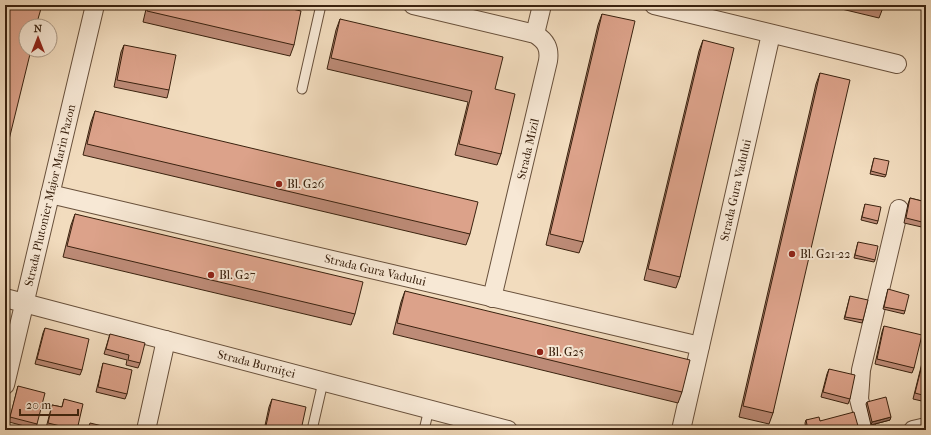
<svg xmlns="http://www.w3.org/2000/svg" width="931" height="435" font-family="'IM FELL French Canon',serif">
<style>
.lines{fill:none;stroke-linecap:round;stroke-linejoin:round}
.lane-casing{stroke:#68503b;stroke-width:11}
.street-casing{stroke:#68503b;stroke-width:20}
.lane{stroke:#f7e8d5;stroke-width:9}
.street{stroke:#f7e8d5;stroke-width:18}
.wall{fill:#bd8b77;stroke:#3a220f}
.shaded-wall{fill:#9a7161;stroke:#3a220f}
.building{fill:#dca28a;stroke:#3a220f}
.poi-dot{fill:#8f2418;stroke:#f7e8d5;stroke-width:1.5}
.labels{text-anchor:middle;stroke-width:4;stroke-linejoin:round;paint-order:stroke}
.street-label{font-size:12px;fill:#3a220f;stroke:#f7e8d5}
.poi-label{font-size:12px;fill:#3a220f;stroke:#f7e8d5;text-anchor:start}
</style>
<rect width="100%" height="100%" fill="#f2dcbe"/>
<filter id="stains"><feTurbulence type="fractalNoise" baseFrequency=".005" numOctaves="4"/><feColorMatrix values="0 0 0 0 .2 0 0 0 0 .09 0 0 0 0 .02 0 0 0 .5 -.17"/></filter>
<radialGradient id="worn" r=".72"><stop offset=".6" stop-color="#630" stop-opacity="0"/><stop offset="1" stop-color="#630" stop-opacity=".3"/></radialGradient>
<g class="lines">
<defs>
<g id="lane">
<path d="M302,89L321,5"/>
<path d="M312,430L323,382"/>
<path d="M424,430L429,409"/>
</g>
<g id="street">
<path d="M413,5L535,34C546,41 550,48 548,61L492,298"/>
<path d="M654,5L897,64"/>
<path d="M535,34L542,5"/>
<path id="s1" d="M50,194L700,346"/>
<path id="s2" d="M5,298L508,430"/>
<path id="s3" d="M5,385L95,5"/>
<path d="M146,430L166,340"/>
<path id="s4" d="M681,430L771,34"/>
<path d="M867,430L859,399L861,370L899,209"/>
<path d="M913,430L926,427"/>
</g>
</defs>
<use href="#lane" class="lane-casing"/>
<use href="#street" class="street-casing"/>
<use href="#lane" class="lane"/>
<use href="#street" class="street"/>
</g>
<g class="wall">
<path d="M147,5H275L294,45L290,56L143,22Z"/>
<path d="M825,5H884L879,18Z"/>
<path d="M602,14L583,242L579,253L546,245L598,25Z"/>
<path d="M340,19L495,89L501,154L497,165L455,155L468,102L327,69L336,30Z"/>
<path d="M703,40L680,277L676,288L644,280L699,51Z"/>
<path d="M124,45L169,90L167,98L114,87L121,52Z"/>
<path d="M820,73L773,413L769,424L739,417L816,84Z"/>
<path d="M95,111L470,234L466,245L83,155L91,122Z"/>
<path d="M874,158L886,175L885,177L870,174Z"/>
<path d="M910,198L926,202V228L904,223L908,204Z"/>
<path d="M865,204L878,221L877,224L861,220Z"/>
<path d="M75,214L355,314L351,325L63,257L71,225Z"/>
<path d="M858,242L875,260L874,262L854,258Z"/>
<path d="M888,289L905,311L904,314L883,309Z"/>
<path d="M405,291L682,392L678,403L393,334L401,302Z"/>
<path d="M850,296L863,320L862,323L844,319Z"/>
<path d="M884,326L914,368L912,373L875,364L882,332Z"/>
<path d="M45,328L82,370L80,375L35,364L43,333Z"/>
<path d="M110,334L140,363L138,368L126,365L127,360L104,354Z"/>
<path d="M926,347V402L913,399Z"/>
<path d="M103,363L127,394L125,399L96,392Z"/>
<path d="M829,369L850,399L848,404L821,397L827,374Z"/>
<path d="M18,386L37,424L36,429L9,422Z"/>
<path d="M64,399L77,430H55L46,428L52,405L62,407Z"/>
<path d="M272,399L301,430H264L269,407Z"/>
<path d="M867,402L890,420L871,425L866,404Z"/>
<path d="M806,420L820,421L857,429L853,430H806L805,423Z"/>
</g>
<g class="shaded-wall">
<path d="M891,417L890,420L871,425L872,422Z"/>
<path d="M858,426L857,429L853,430H845Z"/>
</g>
<g class="building">
<path d="M5,5H42L36,26H26V50H31L5,156Z"/>
<path d="M148,5H275L301,11L294,45L147,11Z"/>
<path d="M876,5H884L883,7Z"/>
<path d="M602,14L635,21L583,242L550,234Z"/>
<path d="M340,19L503,57L495,89L515,94L501,154L459,144L472,91L331,58Z"/>
<path d="M703,40L734,48L680,277L648,269Z"/>
<path d="M124,45L176,55L169,90L117,80Z"/>
<path d="M820,73L850,80L773,413L743,406Z"/>
<path d="M95,111L478,202L470,234L87,144Z"/>
<path d="M874,158L889,161L886,175L871,171Z"/>
<path d="M910,198L926,202V223L906,218Z"/>
<path d="M865,204L881,207L878,221L862,217Z"/>
<path d="M75,214L363,282L355,314L67,246Z"/>
<path d="M858,242L878,246L875,260L855,255Z"/>
<path d="M888,289L909,295L905,311L884,307Z"/>
<path d="M405,291L690,360L682,392L397,323Z"/>
<path d="M850,296L868,300L863,320L845,317Z"/>
<path d="M5,312H9L5,332Z"/>
<path d="M884,326L922,335L914,368L877,359Z"/>
<path d="M45,328L89,339L82,370L37,359Z"/>
<path d="M110,334L145,343L140,363L128,360L129,355L106,349Z"/>
<path d="M926,349V396L915,393Z"/>
<path d="M103,363L132,370L127,394L98,387Z"/>
<path d="M829,369L855,375L850,399L823,392Z"/>
<path d="M18,386L45,393L37,424L10,417Z"/>
<path d="M886,397L891,417L872,422L867,402Z"/>
<path d="M64,399L83,404L77,430L48,423L52,405L62,407Z"/>
<path d="M272,399L306,407L301,430H265Z"/>
<path d="M854,412L858,426L845,430H808L806,420L819,417L820,421Z"/>
<path d="M90,423L119,430H88Z"/>
<path d="M5,424L28,430H5Z"/>
<path d="M375,427L387,430H374Z"/>
</g>
<g class="poi-dot">
<circle cx="279" cy="184" r="4"/>
<circle cx="792" cy="254" r="4"/>
<circle cx="211" cy="275" r="4"/>
<circle cx="540" cy="352" r="4"/>
</g>
<g class="labels">
<g class="street-label">
<text transform="translate(528 149) rotate(-77)" y="4">Strada Mizil</text>
<text dy="4" stroke="none"><textPath href="#s4" startOffset="246">Strada Gura Vadului</textPath></text>
<text dy="4" stroke="none"><textPath href="#s3" startOffset="195">Strada Plutonier Major Marin Pazon</textPath></text>
<text dy="4" stroke="none"><textPath href="#s1" startOffset="334">Strada Gura Vadului</textPath></text>
<text dy="4" stroke="none"><textPath href="#s2" startOffset="260">Strada Burniței</textPath></text>
</g>
<g class="poi-label">
<text x="287" y="188">Bl. G26</text>
<text x="800" y="258">Bl. G21-22</text>
<text x="219" y="279">Bl. G27</text>
<text x="548" y="356">Bl. G25</text>
</g>
</g>
<rect width="931" height="435" fill="none" stroke="#f2dcbe" stroke-width="20"/>
<rect x="6" y="6" width="919" height="423" fill="none" stroke="#3a220f" stroke-width="2"/>
<rect x="10" y="10" width="911" height="415" fill="none" stroke="#3a220f"/>
<g transform="translate(38 38)"><circle r="19" fill="#f7e8d5" stroke="#ab9986"/>
<path d="M0-3L7 15L0 10L-7 15Z" fill="#8f2418"/>
<text y="-6" font-size="11" font-weight="bold" text-anchor="middle" fill="#3a220f">N</text>
</g>
<path d="M20 409v6h58v-6" fill="none" stroke="#3a220f" stroke-width="2"/>
<text x="26" y="409" font-size="12" fill="#3a220f" stroke="#f7e8d5" stroke-width="3" paint-order="stroke">20 m</text>
<rect width="100%" height="100%" filter="url(#stains)"/>
<rect width="100%" height="100%" fill="url(#worn)"/>
</svg>
